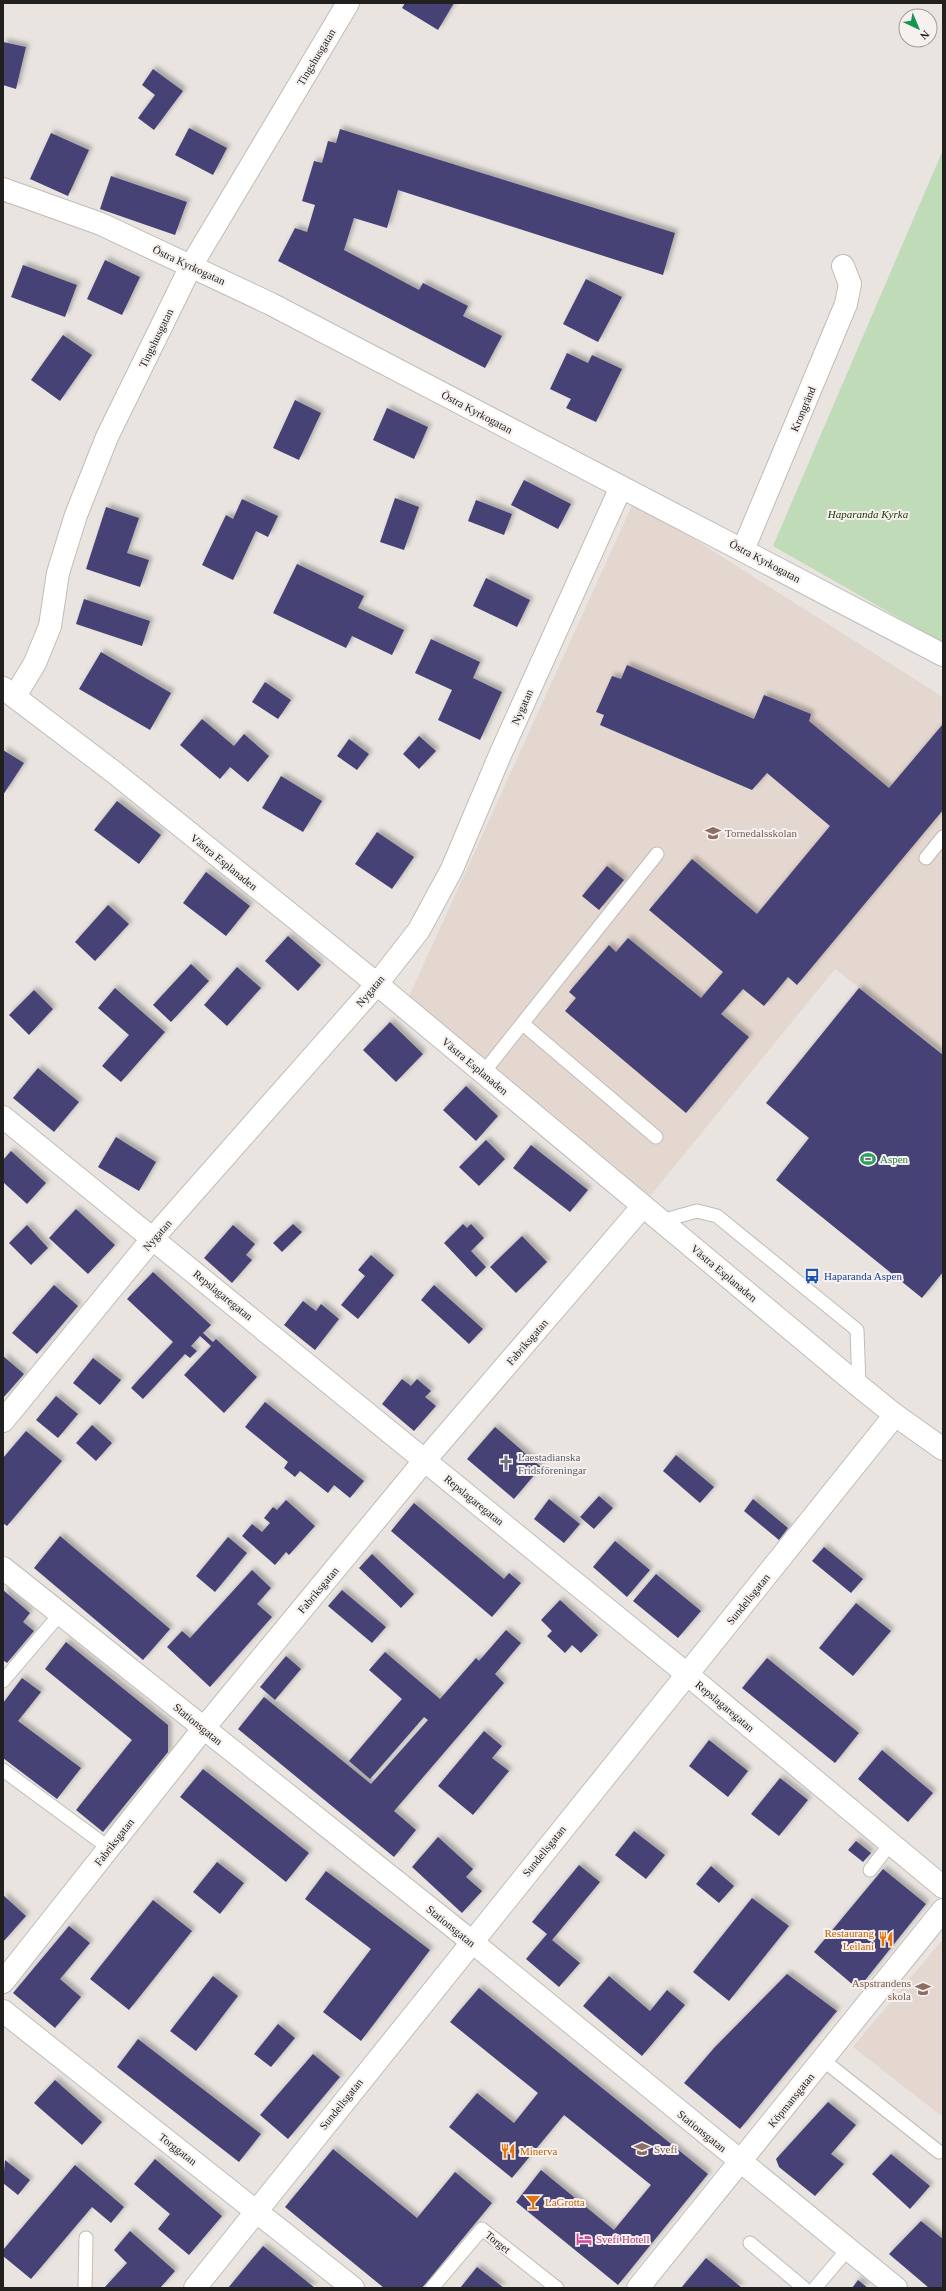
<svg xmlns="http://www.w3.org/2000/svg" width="946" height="2291" font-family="Georgia,serif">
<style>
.built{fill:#e3d7cf}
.green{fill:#c0dbb7}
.building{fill:#464276;filter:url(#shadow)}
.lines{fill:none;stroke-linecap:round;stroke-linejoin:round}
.lane-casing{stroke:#c0bcb8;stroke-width:15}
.street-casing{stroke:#c0bcb8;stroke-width:24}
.secondary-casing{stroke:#c0bcb8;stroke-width:24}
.lane{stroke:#fff;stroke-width:13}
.street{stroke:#fff;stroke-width:22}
.secondary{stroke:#fff;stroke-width:22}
.labels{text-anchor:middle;stroke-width:4;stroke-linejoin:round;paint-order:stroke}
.street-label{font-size:11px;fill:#21201e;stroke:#f6f1ee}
.park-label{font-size:11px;font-style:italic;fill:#113500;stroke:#f6f1ee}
.education-label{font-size:11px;fill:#785e54;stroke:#f6f1ee;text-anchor:start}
.leisure-label{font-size:11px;fill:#27864d;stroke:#f6f1ee;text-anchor:start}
.transit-label{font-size:11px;fill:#164399;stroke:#f6f1ee;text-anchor:start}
.worship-label{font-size:11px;fill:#5b616d;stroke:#f6f1ee;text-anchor:start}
.food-label{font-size:11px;fill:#c56008;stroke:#f6f1ee;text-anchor:start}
.hotel-label{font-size:11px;fill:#b23c85;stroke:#f6f1ee;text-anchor:start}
</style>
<defs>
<filter id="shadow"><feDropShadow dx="3.5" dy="-3.5" stdDeviation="2" flood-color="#0004"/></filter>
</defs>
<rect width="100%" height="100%" fill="#e9e4e0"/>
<g class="built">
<path d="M634,501L943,697V1052L835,969L647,1200L407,1001Z"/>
<path d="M943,1939V2117L853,2047Z"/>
</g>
<path class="green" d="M943,150V643L773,546Z"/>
<g class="building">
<path d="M405,3H454L438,30L402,8Z"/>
<path d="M3,42L26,47L16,89L3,85Z"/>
<path d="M153,69L183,91L154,130L138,118L155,95L142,85Z"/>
<path d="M189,128L227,148L213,175L175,155Z"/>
<path d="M340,129L675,233L663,275L398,190L387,228L354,218L344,250L419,290L423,283L468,306L463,316L502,336L485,368L278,261L295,228L307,232L315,205L302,201L314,161L322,163L328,141L336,143Z"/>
<path d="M51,133L89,150L68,196L30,179Z"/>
<path d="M111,176L187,202L175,235L100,209Z"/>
<path d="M105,260L140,277L122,315L87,299Z"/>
<path d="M23,265L77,285L65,317L11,297Z"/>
<path d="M586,279L622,297L598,342L563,324Z"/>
<path d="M63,335L92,355L60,401L31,380Z"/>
<path d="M567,353L588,363L592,355L622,369L596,422L566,408L571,399L550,389Z"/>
<path d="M295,400L321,413L299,460L273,448Z"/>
<path d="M387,408L428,427L414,459L373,440Z"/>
<path d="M524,480L571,504L558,529L511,505Z"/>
<path d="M395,498L419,507L404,550L380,542Z"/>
<path d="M242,499L278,516L268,537L256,531L233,580L202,565L226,515L233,519Z"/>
<path d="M476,500L512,514L504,535L468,521Z"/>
<path d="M106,507L139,518L127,553L149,560L140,587L86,569Z"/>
<path d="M297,564L364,596L358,608L404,630L392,655L352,636L346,648L273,613Z"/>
<path d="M486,578L530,600L517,627L473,606Z"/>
<path d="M84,599L150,621L142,646L76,624Z"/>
<path d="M431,639L480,662L473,678L502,692L480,740L438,720L452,690L415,673Z"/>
<path d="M101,652L171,693L150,730L79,689Z"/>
<path d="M627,665L754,719L764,695L811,714L809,721L889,788L943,724V810L797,985L788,977L764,1006L743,989L721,1014L749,1037L686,1113L565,1011L576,998L569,992L609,945L616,952L628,938L701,998L723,972L649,910L692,859L757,914L830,826L767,773L752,790L600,725L604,715L596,712L612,676L621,679Z"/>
<path d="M265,682L291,700L278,719L252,702Z"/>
<path d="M202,719L234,746L244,734L269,756L248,782L230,767L220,779L180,745Z"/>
<path d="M419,736L436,751L419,769L403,754Z"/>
<path d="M349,739L369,754L357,770L337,756Z"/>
<path d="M3,750L24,763L3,795Z"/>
<path d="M281,776L322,801L303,832L262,808Z"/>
<path d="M117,801L161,835L139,864L94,830Z"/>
<path d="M377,832L414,857L392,889L355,864Z"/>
<path d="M607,866L624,880L599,910L582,896Z"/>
<path d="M206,872L250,906L226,936L183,903Z"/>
<path d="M108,905L129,924L95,961L75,942Z"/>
<path d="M288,936L321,965L298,991L265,961Z"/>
<path d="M191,964L209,981L171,1022L153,1005Z"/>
<path d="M237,967L261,988L227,1026L204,1005Z"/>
<path d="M115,988L165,1032L121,1082L102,1066L129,1035L98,1008Z"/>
<path d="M859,988L943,1055V1272L922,1298L776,1180L809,1138L766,1103Z"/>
<path d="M34,990L53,1009L29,1035L9,1015Z"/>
<path d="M390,1022L423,1054L396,1082L363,1050Z"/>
<path d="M38,1068L79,1102L54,1132L13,1098Z"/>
<path d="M466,1086L498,1116L476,1141L443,1110Z"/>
<path d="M116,1137L156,1162L139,1191L98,1167Z"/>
<path d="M486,1140L505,1159L479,1186L459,1167Z"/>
<path d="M531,1145L588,1190L570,1212L513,1168Z"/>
<path d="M11,1151L46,1183L27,1204L3,1182V1160Z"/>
<path d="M76,1209L115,1245L88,1274L49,1238Z"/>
<path d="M293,1224L302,1232L282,1252L273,1243Z"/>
<path d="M463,1224L467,1228L471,1224L484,1238L471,1251L486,1267L476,1277L444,1243Z"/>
<path d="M27,1225L48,1248L31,1265L9,1243Z"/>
<path d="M233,1225L255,1244L246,1255L252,1260L232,1283L204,1258Z"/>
<path d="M522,1236L547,1262L516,1293L490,1267Z"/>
<path d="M371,1255L394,1275L358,1319L341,1305L365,1276L358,1270Z"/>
<path d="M153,1272L211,1325L203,1333L213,1342L216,1339L257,1377L224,1413L184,1375L211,1346L200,1336L191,1346L197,1351L190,1358L185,1354L143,1399L131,1388L173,1342L127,1299Z"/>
<path d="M54,1285L78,1306L37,1354L12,1333Z"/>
<path d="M434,1285L483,1329L469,1344L421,1300Z"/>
<path d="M303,1301L316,1311L321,1304L339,1319L315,1350L284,1325Z"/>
<path d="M3,1356L24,1374L3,1398Z"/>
<path d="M93,1358L121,1380L100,1405L73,1383Z"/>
<path d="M402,1379L411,1386L417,1379L431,1391L425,1397L436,1406L414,1431L382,1404Z"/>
<path d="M56,1396L78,1414L58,1438L36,1420Z"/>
<path d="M265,1402L364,1481L350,1498L334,1485L328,1493L300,1471L295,1477L284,1468L288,1462L245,1427Z"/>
<path d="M92,1425L112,1443L96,1461L76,1443Z"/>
<path d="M495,1427L541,1467L514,1499L467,1459Z"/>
<path d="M26,1431L62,1461L7,1526L3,1523V1458Z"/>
<path d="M676,1455L714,1487L700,1503L663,1471Z"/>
<path d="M599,1496L613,1508L594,1529L580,1517Z"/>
<path d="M549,1499L580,1524L564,1543L534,1519Z"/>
<path d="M753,1499L788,1528L779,1540L744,1511Z"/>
<path d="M286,1500L315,1526L289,1555L286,1552L275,1565L242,1536L252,1524L262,1532L270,1523L264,1518L273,1507L277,1510Z"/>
<path d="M414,1503L504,1579L509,1573L521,1583L492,1617L391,1531Z"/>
<path d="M60,1536L170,1629L143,1660L34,1568Z"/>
<path d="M228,1537L247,1553L215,1592L196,1576Z"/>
<path d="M615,1541L650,1570L627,1597L593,1567Z"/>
<path d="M824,1547L863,1579L851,1593L812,1561Z"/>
<path d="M372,1554L414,1594L401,1608L359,1568Z"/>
<path d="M252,1570L271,1588L257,1604L272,1617L210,1687L167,1647L182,1631L190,1638Z"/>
<path d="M656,1574L701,1611L678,1638L633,1601Z"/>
<path d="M3,1590L30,1613L23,1622L34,1631L7,1663L3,1660Z"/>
<path d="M342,1590L386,1627L372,1643L328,1606Z"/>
<path d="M560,1600L598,1635L581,1653L572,1645L565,1653L547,1636L552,1631L541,1620Z"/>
<path d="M856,1603L891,1631L853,1676L819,1648Z"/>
<path d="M506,1630L521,1643L495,1674L504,1683L394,1811L416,1830L394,1857L238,1729L264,1697L371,1784L428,1720L424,1717L370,1779L349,1761L402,1699L369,1670L385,1652L440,1699L476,1658L479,1661Z"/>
<path d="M66,1642L168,1725V1752L103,1832L76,1810L132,1740L45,1669Z"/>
<path d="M286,1656L301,1669L275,1700L260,1687Z"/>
<path d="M767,1658L859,1733L835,1763L742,1688Z"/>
<path d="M22,1678L41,1692L18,1721L81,1768L57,1799L3,1758V1703Z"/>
<path d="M484,1731L502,1746L492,1758L509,1771L473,1815L438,1786Z"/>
<path d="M709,1740L748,1771L728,1797L689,1766Z"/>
<path d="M882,1750L933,1793L908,1822L858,1779Z"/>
<path d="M203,1769L309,1853L286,1882L180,1797Z"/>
<path d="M780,1778L808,1800L779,1836L751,1814Z"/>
<path d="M634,1831L665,1855L646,1879L615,1855Z"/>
<path d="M438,1837L473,1869L466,1877L482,1891L462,1913L412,1867Z"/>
<path d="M856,1841L871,1853L863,1862L848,1850Z"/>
<path d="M217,1862L244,1883L220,1914L193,1892Z"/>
<path d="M579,1865L600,1882L552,1940L580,1963L559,1987L526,1959L547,1934L532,1922Z"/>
<path d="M711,1866L734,1886L719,1903L696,1884Z"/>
<path d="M883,1869L926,1904L858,1989L814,1952Z"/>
<path d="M326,1871L430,1950L361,2041L323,2012L371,1949L305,1899Z"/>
<path d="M3,1895L26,1916L3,1942Z"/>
<path d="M752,1898L789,1926L729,2001L693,1972Z"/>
<path d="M153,1900L192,1931L129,2010L90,1979Z"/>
<path d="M69,1926L90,1943L60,1979L81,1997L55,2028L13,1993Z"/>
<path d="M787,1974L837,2011L740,2129L684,2083L714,2048Z"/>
<path d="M213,1976L238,1996L196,2051L170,2031Z"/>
<path d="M609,1976L650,2011L667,1990L685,2005L642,2056L583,2006Z"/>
<path d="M479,1988L708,2174L618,2285L516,2202L541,2170L614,2230L651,2185L564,2115L512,2178L449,2127L477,2093L514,2123L538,2093L450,2022Z"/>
<path d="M278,2024L295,2038L271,2067L254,2054Z"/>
<path d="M138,2039L261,2134L239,2162L117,2067Z"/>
<path d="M313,2054L340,2077L288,2139L260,2115Z"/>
<path d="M55,2080L102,2122L82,2145L34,2103Z"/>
<path d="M828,2102L856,2125L831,2154L844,2164L815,2196L779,2167L776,2159Z"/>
<path d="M333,2149L417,2218L455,2172L492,2203L422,2288H384L285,2207Z"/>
<path d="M891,2154L930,2186L910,2209L872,2174Z"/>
<path d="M155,2159L222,2216L189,2255L158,2229L170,2214L134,2184Z"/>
<path d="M5,2160L30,2180L18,2195L3,2183Z"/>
<path d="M75,2165L124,2207L111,2223L92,2207L31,2279L3,2256V2250Z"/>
<path d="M921,2221L943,2239V2288H929L889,2254Z"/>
<path d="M130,2231L175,2271L160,2288H104L127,2263L114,2250Z"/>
<path d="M263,2246L315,2288H228Z"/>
<path d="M706,2258L742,2288H681Z"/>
<path d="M477,2267L504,2288H460Z"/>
<path d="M858,2280L868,2288H852Z"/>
</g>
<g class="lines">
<defs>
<g id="lane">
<path d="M926,858L943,837"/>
<path d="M523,1024L656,1137"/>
<path d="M483,1073L657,854"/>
<path d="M661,1221L697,1211L717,1216L857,1330L859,1386"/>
<path d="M3,1681L60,1614"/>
<path d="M3,1770L109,1848"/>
<path d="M870,1870L891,1843"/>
<path d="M823,2060L939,2152"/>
<path d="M750,2243L804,2288"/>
<path d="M85,2288L86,2238"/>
<path d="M432,2288L482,2229L557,2288"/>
<path d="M815,2288L848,2249"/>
</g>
<g id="street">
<path d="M3,189L101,224L271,304L943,655"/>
<path d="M743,550L846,304L850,284L843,266"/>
<path d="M15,696L35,663L50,626L58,573L76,515L107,437L191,266L348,3"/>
<path d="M3,1117L688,1675L943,1887"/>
<path d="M3,1421L153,1238L377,984L419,930L452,869L500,755L621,487"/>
<path d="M3,1568L471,1941L896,2288"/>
<path d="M3,1982L203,1729L425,1460L643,1206"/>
<path d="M3,2011L353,2288"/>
<path d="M195,2288C427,1996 663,1707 895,1415"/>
<path d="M638,2288L943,1910"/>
</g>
<path id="secondary" d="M3,688L115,773L377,984L859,1386L895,1415L943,1449"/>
</defs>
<use href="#lane" class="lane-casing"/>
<use href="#street" class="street-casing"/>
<use href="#secondary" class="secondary-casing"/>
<use href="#lane" class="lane"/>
<use href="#street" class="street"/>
<use href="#secondary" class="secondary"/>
</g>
<defs>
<symbol id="school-bare" viewBox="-9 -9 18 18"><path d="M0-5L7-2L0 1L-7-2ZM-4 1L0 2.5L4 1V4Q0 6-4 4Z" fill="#8d6e63" stroke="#f6f1ee" stroke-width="2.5" paint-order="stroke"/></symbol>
<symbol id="stadium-bare" viewBox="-9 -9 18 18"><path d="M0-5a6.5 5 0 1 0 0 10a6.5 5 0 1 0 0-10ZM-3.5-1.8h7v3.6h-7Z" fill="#2e9e5b" stroke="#f6f1ee" stroke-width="2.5" paint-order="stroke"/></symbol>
<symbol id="bus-bare" viewBox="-9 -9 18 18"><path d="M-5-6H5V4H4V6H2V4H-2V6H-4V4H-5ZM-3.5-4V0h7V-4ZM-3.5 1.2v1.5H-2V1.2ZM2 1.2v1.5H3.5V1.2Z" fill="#1a4fb4" stroke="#f6f1ee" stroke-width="2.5" paint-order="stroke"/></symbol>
<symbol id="church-bare" viewBox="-9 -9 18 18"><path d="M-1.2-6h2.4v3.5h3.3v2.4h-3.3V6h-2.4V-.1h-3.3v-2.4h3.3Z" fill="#6b7280" stroke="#f6f1ee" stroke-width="2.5" paint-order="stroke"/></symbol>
<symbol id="restaurant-bare" viewBox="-9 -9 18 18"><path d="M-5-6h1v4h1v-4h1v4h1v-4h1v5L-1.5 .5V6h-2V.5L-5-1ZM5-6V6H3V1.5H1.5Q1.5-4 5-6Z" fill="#e8710a" stroke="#f6f1ee" stroke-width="2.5" paint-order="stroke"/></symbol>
<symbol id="bar-bare" viewBox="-9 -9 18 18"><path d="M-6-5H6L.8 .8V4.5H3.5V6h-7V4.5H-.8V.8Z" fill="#e8710a" stroke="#f6f1ee" stroke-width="2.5" paint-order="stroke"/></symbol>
<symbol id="hotel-bare" viewBox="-9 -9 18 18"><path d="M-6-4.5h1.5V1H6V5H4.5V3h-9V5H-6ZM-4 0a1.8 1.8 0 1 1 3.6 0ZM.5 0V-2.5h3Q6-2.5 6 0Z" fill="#d1479c" stroke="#f6f1ee" stroke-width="2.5" paint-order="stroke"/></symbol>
</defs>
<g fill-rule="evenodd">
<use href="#school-bare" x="702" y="822" width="22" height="22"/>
<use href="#stadium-bare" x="857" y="1148" width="22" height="22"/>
<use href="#bus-bare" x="801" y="1265" width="22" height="22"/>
<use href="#church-bare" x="495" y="1452" width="22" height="22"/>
<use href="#restaurant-bare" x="875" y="1928" width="22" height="22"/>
<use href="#school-bare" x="912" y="1978" width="22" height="22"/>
<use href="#school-bare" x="631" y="2138" width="22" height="22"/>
<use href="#restaurant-bare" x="497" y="2140" width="22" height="22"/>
<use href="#bar-bare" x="522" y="2191" width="22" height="22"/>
<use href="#hotel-bare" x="573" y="2228" width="22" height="22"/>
</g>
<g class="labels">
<g class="street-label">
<text transform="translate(316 57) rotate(-59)" y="4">Tingshusgatan</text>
<text transform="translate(189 265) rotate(25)" y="4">Östra Kyrkogatan</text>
<text transform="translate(156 338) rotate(-64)" y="4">Tingshusgatan</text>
<text transform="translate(803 409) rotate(-67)" y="4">Krongränd</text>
<text transform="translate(477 412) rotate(28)" y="4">Östra Kyrkogatan</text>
<text transform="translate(765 561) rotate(28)" y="4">Östra Kyrkogatan</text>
<text transform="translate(522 707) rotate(-66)" y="4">Nygatan</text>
<text transform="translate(224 862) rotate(39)" y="4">Västra Esplanaden</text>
<text transform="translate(370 991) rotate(-50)" y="4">Nygatan</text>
<text transform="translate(475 1066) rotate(40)" y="4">Västra Esplanaden</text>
<text transform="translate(157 1235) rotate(-49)" y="4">Nygatan</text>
<text transform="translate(724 1273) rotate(40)" y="4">Västra Esplanaden</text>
<text transform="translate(223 1295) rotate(39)" y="4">Repslagaregatan</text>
<text transform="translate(527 1342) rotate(-49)" y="4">Fabriksgatan</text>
<text transform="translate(474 1500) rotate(39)" y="4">Repslagaregatan</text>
<text transform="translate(318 1590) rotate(-50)" y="4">Fabriksgatan</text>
<text transform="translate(748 1599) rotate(-51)" y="4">Sundellsgatan</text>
<text transform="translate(725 1706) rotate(40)" y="4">Repslagaregatan</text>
<text transform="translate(198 1724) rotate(39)" y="4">Stationsgatan</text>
<text transform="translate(114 1842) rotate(-52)" y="4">Fabriksgatan</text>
<text transform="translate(544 1851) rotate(-51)" y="4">Sundellsgatan</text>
<text transform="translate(451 1926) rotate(39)" y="4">Stationsgatan</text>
<text transform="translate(791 2100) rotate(-51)" y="4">Köpmansgatan</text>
<text transform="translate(341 2104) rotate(-51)" y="4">Sundellsgatan</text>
<text transform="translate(702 2131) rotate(39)" y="4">Stationsgatan</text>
<text transform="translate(178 2149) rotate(38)" y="4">Torggatan</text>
<text transform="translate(498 2242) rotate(39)" y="4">Torget</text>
</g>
<g class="park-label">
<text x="868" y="518">Haparanda Kyrka</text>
</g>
<g class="education-label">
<text x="725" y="837">Tornedalsskolan</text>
<text x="911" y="1987" text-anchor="end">Aspstrandens<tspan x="911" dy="13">skola</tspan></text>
<text x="654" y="2153">Svefi</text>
</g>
<g class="leisure-label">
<text x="880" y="1163">Aspen</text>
</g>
<g class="transit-label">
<text x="824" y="1280">Haparanda Aspen</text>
</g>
<g class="worship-label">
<text x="518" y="1461">Laestadianska<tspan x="518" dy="13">Fridsföreningar</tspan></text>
</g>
<g class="food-label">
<text x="874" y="1937" text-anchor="end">Restaurang<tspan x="874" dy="13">Leilani</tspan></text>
<text x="520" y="2155">Minerva</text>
<text x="545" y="2206">LaGrotta</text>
</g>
<g class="hotel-label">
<text x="596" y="2243">Svefi Hotell</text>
</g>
</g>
<rect width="946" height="2291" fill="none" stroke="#21201e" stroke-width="8"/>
<g transform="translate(918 28) rotate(136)"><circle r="19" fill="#f6f1ee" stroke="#a19d9b"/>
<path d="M0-3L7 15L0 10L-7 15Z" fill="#149554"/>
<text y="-6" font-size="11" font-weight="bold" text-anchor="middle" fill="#21201e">N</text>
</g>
</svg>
